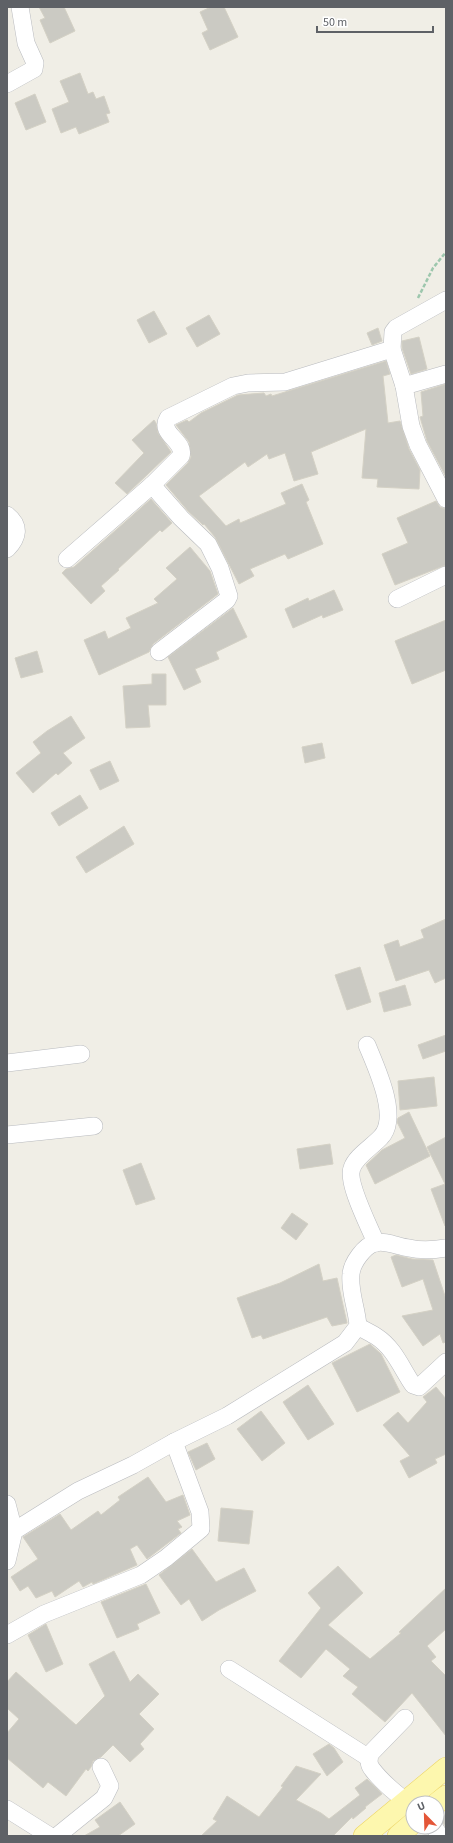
<svg xmlns="http://www.w3.org/2000/svg" width="453" height="1843" font-family="'Source Sans 3',sans-serif">
<style>
.building{fill:#cbcac3;stroke:#d4d1c5}
.lines{fill:none;stroke-linecap:round;stroke-linejoin:round}
.minor-casing{stroke:#b9bbbf;stroke-width:18}
.major-casing{stroke:#edd462;stroke-width:22}
.path{stroke:#9dc7ad;stroke-width:2.5;stroke-dasharray:4 2;stroke-linecap:butt}
.minor{stroke:#fff;stroke-width:17}
.major{stroke:#fdf7ae;stroke-width:21}
</style>
<rect width="100%" height="100%" fill="#f0eee6"/>
<g class="building">
<path d="M39,7H64L75,31L50,43L40,20L45,18Z"/>
<path d="M211,7H224L238,37L210,50L202,33L208,30L200,12Z"/>
<path d="M80,73L88,94L93,92L96,99L104,96L110,113L106,114L109,122L79,134L76,127L61,133L52,109L69,102L60,81Z"/>
<path d="M35,94L46,122L26,130L15,103Z"/>
<path d="M154,311L167,334L149,343L137,320Z"/>
<path d="M209,315L220,334L197,347L186,328Z"/>
<path d="M378,328L382,341L372,345L367,333Z"/>
<path d="M419,337L427,369L411,374L402,348V341Z"/>
<path d="M386,361L390,374L383,376L388,423L400,421L409,449L420,470L419,489L377,487L378,479L362,478L366,429L311,452L318,474L294,481L285,453L269,459L267,454L248,467L245,462L199,496L226,526L239,519L240,523L286,504L281,493L302,484L309,500L306,502L323,544L288,559L285,554L250,569L254,576L239,584L215,537L204,524L203,525L188,511L166,485L188,463L191,457L189,442L176,425L187,420L189,422L201,413L238,395L264,393L266,396L271,394L272,396Z"/>
<path d="M446,384V477L427,441L420,417L423,416L421,392Z"/>
<path d="M154,420L156,423L158,433L171,452L127,494L115,483L144,453L132,440Z"/>
<path d="M151,499L172,523L162,532L160,530L118,569L119,570L101,586L105,591L91,604L62,573L66,569L74,567Z"/>
<path d="M436,501L440,507L446,509V565L395,585L382,554L408,543L397,518Z"/>
<path d="M190,547L210,571L218,594L153,644L149,652L99,675L84,640L105,631L108,639L131,628L126,618L158,603L154,599L177,579L166,568Z"/>
<path d="M334,590L343,610L323,618L322,615L293,628L285,609L308,598L309,601Z"/>
<path d="M233,608L247,637L216,652L219,659L195,669L201,682L184,690L168,657Z"/>
<path d="M446,620V670L412,684L395,641Z"/>
<path d="M37,651L43,672L21,678L15,658Z"/>
<path d="M152,674H166V705H148L150,727L126,728L123,686L152,684Z"/>
<path d="M71,716L85,738L63,753L72,763L58,775L56,773L33,793L16,773L41,753L33,742L47,731Z"/>
<path d="M322,743L325,758L305,763L302,747Z"/>
<path d="M110,761L119,781L100,790L90,770Z"/>
<path d="M80,795L88,808L59,826L51,813Z"/>
<path d="M124,826L134,844L86,873L76,857Z"/>
<path d="M446,919V978L435,983L429,970L396,981L384,945L398,940L400,947L424,938L421,930Z"/>
<path d="M360,967L371,1002L347,1010L335,975Z"/>
<path d="M405,985L411,1005L384,1012L379,993Z"/>
<path d="M446,1035V1051L423,1059L418,1045Z"/>
<path d="M434,1077L437,1106L400,1110L398,1081Z"/>
<path d="M409,1112L430,1156L375,1184L366,1165L382,1150L405,1138L397,1122L398,1118Z"/>
<path d="M446,1137V1226H445L431,1189L445,1184L427,1147Z"/>
<path d="M330,1144L333,1164L300,1169L297,1149Z"/>
<path d="M141,1163L155,1199L136,1205L123,1170Z"/>
<path d="M292,1213L308,1224L296,1240L281,1228Z"/>
<path d="M396,1255L412,1259L433,1260L446,1299V1342L443,1343L440,1334L423,1346L402,1316L433,1310L423,1279L402,1287L391,1257Z"/>
<path d="M319,1264L323,1281L337,1278L347,1323L332,1326L327,1317L263,1339L261,1335L252,1338L237,1298L280,1283Z"/>
<path d="M370,1344L381,1354L400,1392L357,1412L332,1363Z"/>
<path d="M308,1385L334,1424L308,1440L283,1402Z"/>
<path d="M436,1387L446,1399V1454L435,1459L437,1463L409,1478L400,1461L410,1456L383,1425L398,1412L408,1423L427,1402L423,1397Z"/>
<path d="M261,1411L285,1443L262,1461L237,1429Z"/>
<path d="M207,1443L215,1459L196,1470L188,1452Z"/>
<path d="M148,1477L166,1502L183,1495L190,1515L177,1521L182,1527L178,1529L181,1533L147,1559L137,1545L130,1549L137,1565L93,1584L92,1582L83,1587L79,1581L55,1597L52,1591L36,1598L28,1586L20,1591L11,1577L38,1559L23,1537L60,1514L71,1530L98,1511L101,1515L120,1500L118,1497Z"/>
<path d="M221,1508L253,1511L249,1544L218,1541Z"/>
<path d="M192,1549L216,1582L244,1568L256,1591L219,1610L202,1621L189,1599L181,1605L159,1575Z"/>
<path d="M338,1566L363,1593L328,1625L370,1659L401,1633L399,1632L446,1588V1629L427,1646L436,1657L431,1661L446,1676V1736L412,1693L385,1722L352,1694L358,1687L343,1676L350,1669L326,1649L301,1678L279,1661L321,1608L308,1593Z"/>
<path d="M146,1584L160,1613L137,1624L139,1629L117,1638L101,1602Z"/>
<path d="M46,1624L63,1664L46,1672L28,1635Z"/>
<path d="M114,1651L130,1682L138,1674L159,1694L139,1714L154,1729L140,1744L144,1749L130,1762L113,1745L101,1757L93,1761L91,1767L88,1771L86,1769L66,1796L48,1782L43,1788L7,1758V1733L19,1719L7,1708V1682L16,1672L76,1725L105,1696L89,1664Z"/>
<path d="M329,1744L334,1748L343,1762L327,1776L313,1754Z"/>
<path d="M296,1766L321,1774L296,1800L321,1813L329,1819L360,1795L355,1788L367,1779L382,1794L365,1807L366,1808L353,1819L352,1817L333,1836H201L217,1821L213,1819L227,1796L259,1817L283,1787L281,1786Z"/>
<path d="M120,1802L135,1824L118,1836H84L100,1827L95,1820Z"/>
<path d="M446,1814V1827L440,1819Z"/>
</g>
<g class="lines">
<defs>
<g id="minor">
<path d="M7,84L34,69L35,63L26,43L20,7"/>
<path d="M446,300L396,328L393,332L392,349L404,386L411,426L418,445L446,499"/>
<path d="M404,386L446,374"/>
<path d="M152,485L181,518L208,544L220,568L229,596L227,600L159,652"/>
<path d="M7,515C21,526 18,538 7,549"/>
<path d="M67,559L152,485L181,456C186,441 158,434 168,418L233,386L248,383L285,382L392,349"/>
<path d="M397,599L446,575"/>
<path d="M367,1045C376,1067 400,1117 381,1137C372,1147 356,1156 352,1168C346,1182 370,1228 376,1243"/>
<path d="M7,1063L81,1054"/>
<path d="M7,1135L94,1126"/>
<path d="M358,1326C364,1330 371,1333 377,1337C394,1348 402,1369 413,1385L419,1387L446,1362"/>
<path d="M7,1504L14,1531"/>
<path d="M7,1561L14,1531L78,1491L133,1465L174,1442L227,1416L345,1343L358,1326C357,1309 349,1291 351,1274C352,1263 364,1246 375,1243C385,1240 399,1247 409,1248C421,1251 434,1250 446,1248"/>
<path d="M7,1635L44,1614L141,1575L166,1558L201,1529L200,1512L174,1442"/>
<path d="M229,1669L369,1758"/>
<path d="M405,1718L370,1754C369,1760 368,1764 372,1769C381,1781 400,1798 413,1805"/>
<path d="M7,1809L50,1836"/>
<path d="M434,1827L440,1836"/>
<path d="M57,1836L104,1798L110,1786L101,1767"/>
</g>
<g id="major">
<path d="M437,1803L446,1796"/>
<path d="M364,1836L446,1768"/>
<path d="M398,1836L413,1823"/>
</g>
</defs>
<use href="#minor" class="minor-casing"/>
<use href="#major" class="major-casing"/>
<path class="path" d="M418,298L433,268L446,252"/>
<use href="#minor" class="minor"/>
<use href="#major" class="major"/>
</g>
<rect width="453" height="1843" fill="none" stroke="#5e6166" stroke-width="16"/>
<g transform="translate(425 1815) rotate(337)"><circle r="19" fill="#ffffff" stroke="#bfc0c2"/>
<path d="M0-3L7 15L0 10L-7 15Z" fill="#e45638"/>
<text y="-6" font-size="11" font-weight="bold" text-anchor="middle" fill="#5e6166">U</text>
</g>
<path d="M317 26v6h116v-6" fill="none" stroke="#5e6166" stroke-width="2"/>
<text x="323" y="26" font-size="12" fill="#5e6166" stroke="#ffffff" stroke-width="3" paint-order="stroke">50 m</text>
</svg>
